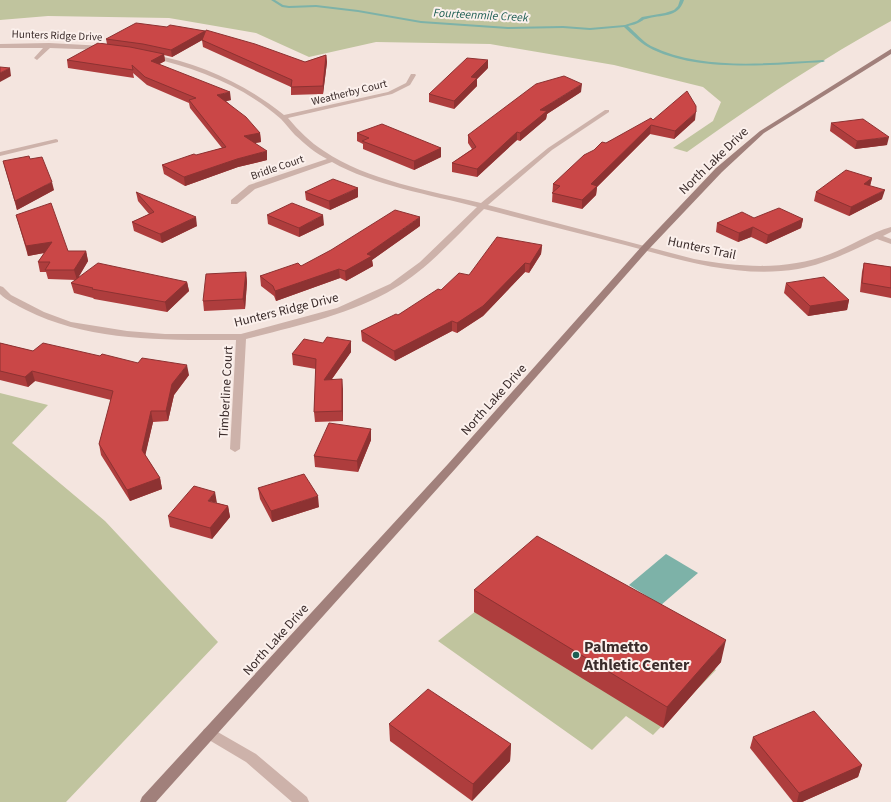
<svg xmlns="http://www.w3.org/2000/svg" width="891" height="802" font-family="'Source Sans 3',sans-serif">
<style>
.green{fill:#c0c49e}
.water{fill:#7db2a8}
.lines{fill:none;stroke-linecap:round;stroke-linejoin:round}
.stream{fill:#7db2a8;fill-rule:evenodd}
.street{fill:#cdb2aa;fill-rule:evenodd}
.secondary{fill:#a1807b;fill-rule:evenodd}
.wall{fill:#ae3d3d}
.shaded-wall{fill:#8d3232}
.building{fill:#ca4747;stroke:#8d3232}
.poi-dot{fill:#1d5e53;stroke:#fbf0ec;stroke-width:1.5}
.labels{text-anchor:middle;stroke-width:4;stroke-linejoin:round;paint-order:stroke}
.far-street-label{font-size:11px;fill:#3a2b2a;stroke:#fbf0ec}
.far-water-label{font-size:12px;font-style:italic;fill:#1d5e53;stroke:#fbf0ec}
.street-label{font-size:13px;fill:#3a2b2a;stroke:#fbf0ec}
.near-poi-label{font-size:16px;font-weight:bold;fill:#3a2b2a;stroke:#fbf0ec;text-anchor:start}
</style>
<rect width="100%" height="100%" fill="#f4e5df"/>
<g class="green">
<path d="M0,0H891V21C820,60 753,105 687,152L673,148L713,121L721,102L703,87L614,65L490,44L376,42L309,57L256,33L169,18L48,16L0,20Z"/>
<path d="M0,393L48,405L12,443L105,521L218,642L66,802H0Z"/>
<path d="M539,561L716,670L653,735L626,716L592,750L438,641Z"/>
</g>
<path class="water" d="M666,554L698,573L661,605L629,585Z"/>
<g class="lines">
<path class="stream" d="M271,0H275L283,5L289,6L316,5L358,10L421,21L508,27L563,26L590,28L625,25L637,21L642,17L665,13L674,10L678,6L680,0H684C678,19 661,14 646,19C642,20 644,20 640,22C637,24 632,25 628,26C636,33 642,41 651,46C702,71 768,63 823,60L825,61L823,62C770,65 695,73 648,47C639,42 632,34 624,27L590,30L563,28L508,29L421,23L358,12L316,7L289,8L282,7Z"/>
<g class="street">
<path d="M49,43L104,46L107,48L104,50L50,48L37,60L34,58L43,48H0V44Z"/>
<path d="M151,54C201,64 244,83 284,115L388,92L406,83L411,74H415L416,75L410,85L392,94L288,118C299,131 310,142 324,151C366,180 431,191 481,203L548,148L605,110H609V112L552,150L488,205L694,259C739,267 786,271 830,254C849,247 872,232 891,227V232L883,236L891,239V244L877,239C851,251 826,264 798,269C739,279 681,260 625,245C578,233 531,221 484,209C456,236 429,268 395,288C350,315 296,326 246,339L240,449L235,452L230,449L236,340C167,340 89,342 26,310C17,305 7,301 0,294V286L3,287L11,295L44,312L71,322L127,331L165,334H241L337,308L390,284L420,262L477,207C432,195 372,185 332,162L255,189L237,204H231V200L249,185L327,159C315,153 305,144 295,135C290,130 286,124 281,119C242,85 198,69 149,57L148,56Z"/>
<path d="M56,139L58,140V142L0,156V152Z"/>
<path d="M209,727L256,754L307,797L309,802H292L246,762L204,737L202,733L204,729Z"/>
</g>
<path class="secondary" d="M891,49V54L764,133L722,172L648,250L456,468L156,802H140L142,797L448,464L642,246L716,168L760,131Z"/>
</g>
<g class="wall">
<path d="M167,27L205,31L206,32L305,62L326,55L327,62L323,94L291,95V87L203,47L202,40L172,57L164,55L165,61L159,64L231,100L226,101L260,133L261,142L254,143L267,160L238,167L185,186L164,174L162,165L222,148L190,108L189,103L147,85L133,73L134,78L68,68L67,60L107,44L106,39Z"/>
<path d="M488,68L477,79V86L454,109L429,102V94Z"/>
<path d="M581,92L547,114L546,119L520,141L517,140L477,177L452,172V163L472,149L468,143V135Z"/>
<path d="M653,120H695L674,139L650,134L597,187L596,195L582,209L552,202L553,184L606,143Z"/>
<path d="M831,123L887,145L855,149L830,131Z"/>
<path d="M357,133L441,148V157L414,170L363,149V144L357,141Z"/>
<path d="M3,161L54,190L17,210Z"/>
<path d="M872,178L870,186L882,199L849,216L814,201L816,192Z"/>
<path d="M136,192L197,226L162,243L134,231L132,222L149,214L138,201Z"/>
<path d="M305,192L358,197L330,210L306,200Z"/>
<path d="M16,215L68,251H86L88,261L77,279L187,282L189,291L167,312L94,299L93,298L74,293L71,283L76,280L48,279L46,272H40L38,262L44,253L28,256Z"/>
<path d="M267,215L324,225L299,237L268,224Z"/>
<path d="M754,218L803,219L801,228L766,244L751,237L738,242L716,232L717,223Z"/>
<path d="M420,226L372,260L373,266L346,281L340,278L276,301L274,296L261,286L260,276L301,266Z"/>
<path d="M542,245L541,254L529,273L525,272L483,316L457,333L452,331L395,361L362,341L361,331L398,315L469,275Z"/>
<path d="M864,263L891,267V298L860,292L862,272Z"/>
<path d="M246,272L247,282L245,309L204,311L203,301Z"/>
<path d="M786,283L849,300L847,310L808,316L784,293Z"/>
<path d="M351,341V352L332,379L343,389V421L315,422L314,412L316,369L293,365L292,354L323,343Z"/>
<path d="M0,343L33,351L100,356L189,375L174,395L168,421L153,422L145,455L160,478L162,489L130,501L101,455L99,444L111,400L35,381L28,387L0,380Z"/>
<path d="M371,429V440L358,472L315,467L314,456Z"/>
<path d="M258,488L319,507L272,522L260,499Z"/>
<path d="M217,503L228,506L230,517L212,539L170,527L168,516Z"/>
<path d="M474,590L721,662L663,728L474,612Z"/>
<path d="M389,724L511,744L510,761L472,801L390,741Z"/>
<path d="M753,737L862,765L858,777L802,802H793L750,748Z"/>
</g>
<g class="shaded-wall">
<path d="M205,31L206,38L172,57L171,50Z"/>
<path d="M164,54L165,61L152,68L151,61Z"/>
<path d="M326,55L327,62L323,94V86Z"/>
<path d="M488,60V68L477,79V86L454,109V101L471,77Z"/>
<path d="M10,68L11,76L0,82V73Z"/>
<path d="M582,84L581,92L547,114L546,119L520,141V133L540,110Z"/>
<path d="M230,92L231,100L218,103L217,95Z"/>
<path d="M696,112L695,120L674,139L675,131Z"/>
<path d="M651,125L650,134L597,187L596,195L582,209V200L591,184Z"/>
<path d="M517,132V140L477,177V169Z"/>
<path d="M260,133L261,142L245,145L244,136Z"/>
<path d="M889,137L887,145L855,149L857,141Z"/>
<path d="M441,148V157L414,170V161Z"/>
<path d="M267,151V160L238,167L185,186L184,177L237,159Z"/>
<path d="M872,178L870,186L864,184Z"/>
<path d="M52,182L54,190L17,210L15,201Z"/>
<path d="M358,188V197L330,210L329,201Z"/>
<path d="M885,190L882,199L849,216L851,207Z"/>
<path d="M323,215L324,225L299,237V228Z"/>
<path d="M196,217L197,226L162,243L160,234Z"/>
<path d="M420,217V226L372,260L373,266L346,281L345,271L367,254Z"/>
<path d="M803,219L801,228L766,244L768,235Z"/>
<path d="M753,227L751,237L738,242L739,233Z"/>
<path d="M52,242L54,251L28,256L26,246Z"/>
<path d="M542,245L541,254L529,273L530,264Z"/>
<path d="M86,251L88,261L77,280L74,270Z"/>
<path d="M525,263V272L483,316L457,333V323Z"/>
<path d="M339,269L340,278L276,301L275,291Z"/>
<path d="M246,272L247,282L245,309L243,299Z"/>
<path d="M187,282L189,291L167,312L165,302Z"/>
<path d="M849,300L847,310L808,316L810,306Z"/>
<path d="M452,321V331L395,361L394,351Z"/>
<path d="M351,341V352L324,390V380Z"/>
<path d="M187,365L189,375L174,395L168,421L166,411L172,384Z"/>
<path d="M32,371L35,381L28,387L25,377Z"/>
<path d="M342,379L343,389V421L342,411Z"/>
<path d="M151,411L153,422L144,461L142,450Z"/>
<path d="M371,429V440L358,472L357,461Z"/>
<path d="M160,478L162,489L130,501L127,490Z"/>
<path d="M215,492L217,503L208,501Z"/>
<path d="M318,496L319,507L272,522L271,511Z"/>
<path d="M228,506L230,517L212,539L210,528Z"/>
<path d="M726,640L721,662L663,728L667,707Z"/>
<path d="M511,744L510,761L472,801L473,784Z"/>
<path d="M862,765L858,777L802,802H797L799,793Z"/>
</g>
<g class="building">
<path d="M136,23L167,27L170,25L205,31L171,50L143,44L106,39Z"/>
<path d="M206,30L255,44L305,62L326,55L323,86L291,87L292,80L202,40Z"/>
<path d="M98,43L130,47L164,54L151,61L230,92L217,95L246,117L260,133L244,136L267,151L237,159L184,177L162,165L194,154L196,155L226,147L189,100L196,98L145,77L132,65L133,70L67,60Z"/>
<path d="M467,58L488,60L471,77L477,78L454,101L429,94Z"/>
<path d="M0,67L10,68L0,73Z"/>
<path d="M564,76L582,84L540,110L547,111L520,133L517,132L477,169L452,163L476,147L468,135L536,84Z"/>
<path d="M687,91L696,106V112L675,131L651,125L591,184L597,186L582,200L552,193L560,186L553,184L584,155L594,150L602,142L606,143L651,118L653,120Z"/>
<path d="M863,119L889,137L857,141L831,123Z"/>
<path d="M382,124L441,148L414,161L362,141L369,138L357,133Z"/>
<path d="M29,156L30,159L42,157L52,182L15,201L3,161Z"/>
<path d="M846,170L872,178L864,184L885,190L851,207L816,192Z"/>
<path d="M333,179L358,188L329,201L305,192Z"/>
<path d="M136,192L196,217L160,234L132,222L154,212Z"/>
<path d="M51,203L68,251H86L74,270H45L50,262H38L52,242L26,246L16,215Z"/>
<path d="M292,203L323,215L299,228L267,215Z"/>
<path d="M779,208L803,219L768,235L753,227L739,233L717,223L742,212L754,218Z"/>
<path d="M395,210L420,217L367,254L372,256L345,271L339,269L275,291L273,286L260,276L298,263L301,266L331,250Z"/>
<path d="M497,237L542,245L530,264L525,263L483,306L457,323L452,321L394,351L361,331L396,314L398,315L438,289L441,290L459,273L469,275Z"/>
<path d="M98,263L187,282L165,302L92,289L93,288L71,283Z"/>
<path d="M864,263L891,267V288L862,283Z"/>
<path d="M246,272L243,299L203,301L206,274Z"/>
<path d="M824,277L849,300L810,306L786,283Z"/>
<path d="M327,337L351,341L324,380L342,379V411L314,412L316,359L292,354L304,339L323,343Z"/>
<path d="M0,343L33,351L43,343L100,356L102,354L138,363L142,358L187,365L172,384L166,411H151L142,450L160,478L127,490L99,444L113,391L32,371L25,377L0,371Z"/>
<path d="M329,423L371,429L357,461L314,456Z"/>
<path d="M304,474L318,496L271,511L258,488Z"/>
<path d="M194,486L215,492L208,501L228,506L210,528L168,516Z"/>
<path d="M537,536L726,640L667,707L474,590Z"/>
<path d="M428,689L511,744L473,784L389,724Z"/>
<path d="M814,711L862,765L799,793L753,737Z"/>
</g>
<circle class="poi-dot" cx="576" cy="655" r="4"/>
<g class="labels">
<g class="far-street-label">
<text transform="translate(57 35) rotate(2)" y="4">Hunters Ridge Drive</text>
<text transform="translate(349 92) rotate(-14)" y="4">Weatherby Court</text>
<text transform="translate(277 167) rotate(-19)" y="4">Bridle Court</text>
</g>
<g class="far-water-label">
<text transform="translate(481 15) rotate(3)" y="4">Fourteenmile Creek</text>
</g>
<g class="street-label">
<text transform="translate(713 160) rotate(-44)" y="5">North Lake Drive</text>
<text transform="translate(702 247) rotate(12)" y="5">Hunters Trail</text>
<text transform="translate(286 309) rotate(-14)" y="5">Hunters Ridge Drive</text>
<text transform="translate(225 392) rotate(-87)" y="5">Timberline Court</text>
<text transform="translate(493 399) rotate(-48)" y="5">North Lake Drive</text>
<text transform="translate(275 639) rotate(-48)" y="5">North Lake Drive</text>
</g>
<g class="near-poi-label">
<text x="584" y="652">Palmetto<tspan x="584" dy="18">Athletic Center</tspan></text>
</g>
</g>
</svg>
